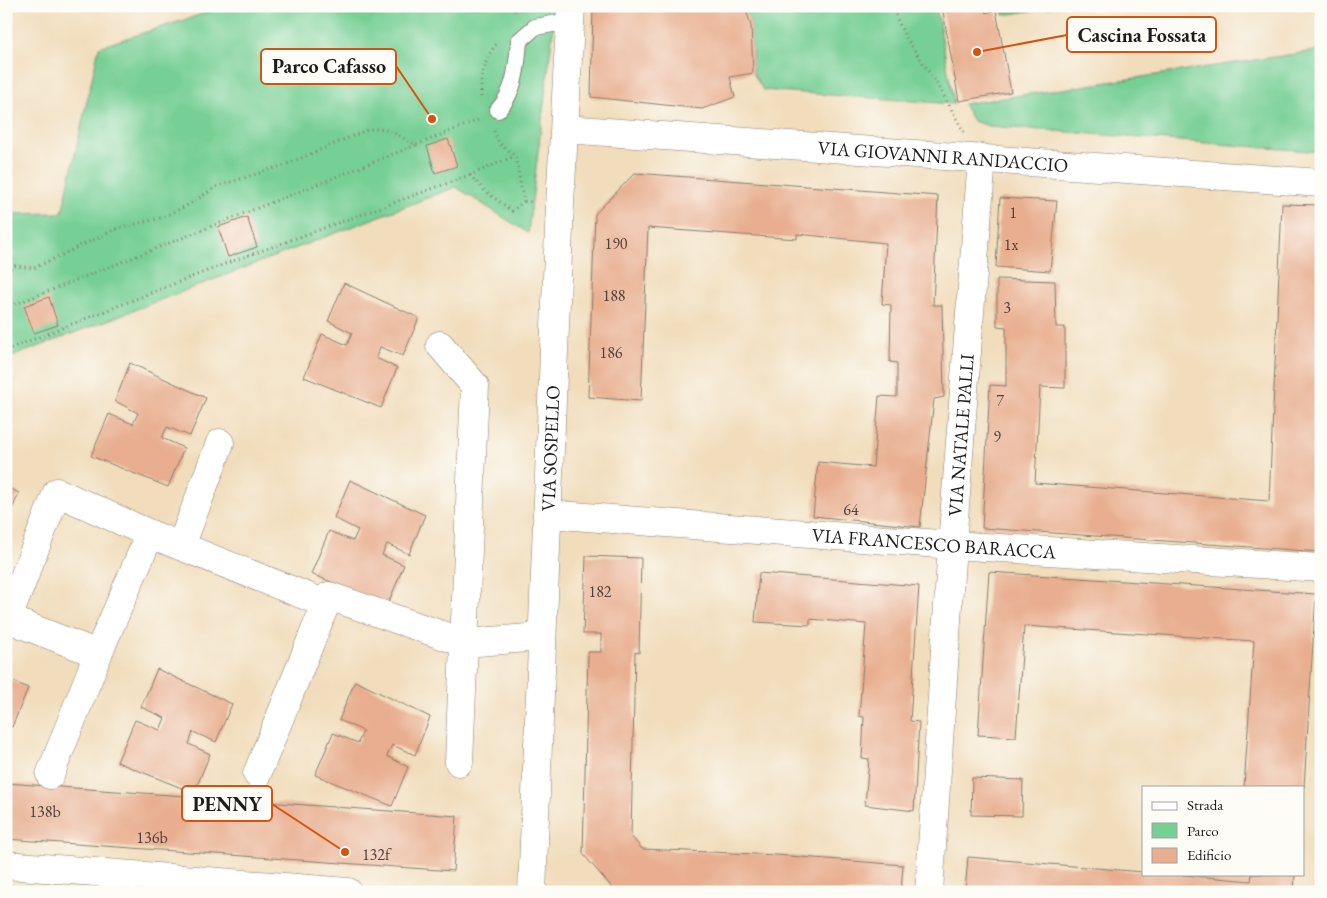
<svg xmlns="http://www.w3.org/2000/svg" width="1327" height="898" font-family="'EB Garamond',serif">
<style>
.green{fill:#76cf94;stroke:#497658}
.building{fill:#e8ae8f}
.lines{fill:none;stroke-linecap:round;stroke-linejoin:round}
.service-casing{stroke:#867c6c;stroke-width:18}
.minor-casing{stroke:#867c6c;stroke-width:29}
.tertiary-casing{stroke:#867c6c;stroke-width:29}
.path{stroke:#867c6c;stroke-width:3;stroke-dasharray:1 4;stroke-linecap:butt}
.service{stroke:#fff;stroke-width:16}
.minor{stroke:#fff;stroke-width:28}
.tertiary{stroke:#fff;stroke-width:28}
.labels{text-anchor:middle;stroke-width:4;stroke-linejoin:round;paint-order:stroke}
.number-label{font-size:16px;fill:#4f4039}
.street-label{font-size:19px;fill:#1c1c1c;stroke:#fdfcf7}
.leader{fill:none;stroke:#d4530e;stroke-width:2}
.callout-dot{fill:#d4530e;stroke:#fdfcf7;stroke-width:2}
.callout{fill:#fdfcf7;stroke:#d4530e;stroke-width:2}
.callout-label{font-size:20px;text-anchor:middle;font-weight:bold;fill:#1c1c1c}
</style>
<rect width="100%" height="100%" fill="#fdfcf7"/>
<filter id="ink" filterUnits="userSpaceOnUse"><feTurbulence type="fractalNoise" baseFrequency=".02" numOctaves="2"/><feDisplacementMap in="SourceGraphic" scale="10" xChannelSelector="R" yChannelSelector="G"/><feConvolveMatrix kernelMatrix="1 2 1 2 8 2 1 2 1" color-interpolation-filters="sRGB"/></filter>
<filter id="wash" filterUnits="userSpaceOnUse"><feTurbulence type="fractalNoise" baseFrequency=".0096" numOctaves="4" result="noise"/><feDisplacementMap in="SourceGraphic" scale="20" xChannelSelector="R" yChannelSelector="G"/><feGaussianBlur stdDeviation="1.12" result="paint"/><feColorMatrix in="noise" values="0 0 0 0 0 0 0 0 0 0 0 0 0 0 0 0 0 1.4 0 .05"/><feComposite in="paint" operator="in"/></filter>
<g filter="url(#wash)">
<rect width="100%" height="100%" fill="#f1ddbc"/>
<g class="green">
<path d="M228,6H517V10L532,6H556L528,233L456,187L6,359V214L62,213L99,47Z"/>
<path d="M745,6H936L954,104L763,90L753,73L751,26Z"/>
<path d="M1003,6H1060L1004,15Z"/>
<path d="M1321,50V152L989,126L973,121L963,104Z"/>
</g>
<g id="blocks">
<g class="building">
<path d="M593,6H745L751,26L753,73L730,77L735,97L702,109L591,97Z"/>
<path d="M942,6H984L986,13L996,10L1011,92L959,101Z"/>
<path d="M448,139L457,166L435,173L427,146Z"/>
<path d="M635,173L938,196L933,305H942L944,397L934,399L920,527L813,516L818,462L873,467L879,396L897,397V363L890,362L891,305L882,304L886,243L797,234V239L648,228L641,401L588,397L595,214Z"/>
<path d="M1000,198L1057,201L1050,271L996,267Z"/>
<path d="M1282,204L1321,205V552L982,528L990,385L1006,386V327L997,326V279L1055,281L1056,327H1065V388L1040,387L1035,483L1269,501Z"/>
<path d="M247,217L257,247L228,257L218,227Z"/>
<path d="M344,283L419,318L403,356L380,347L376,358L397,368L381,408L304,377L322,334L347,345L352,333L328,321Z"/>
<path d="M49,297L58,325L34,333L24,306Z"/>
<path d="M130,363L206,398L190,436L167,427L162,438L184,448L168,487L91,456L109,414L133,424L138,413L115,401Z"/>
<path d="M350,480L425,515L409,554L387,544L382,555L404,565L388,604L311,574L329,531L353,541L358,530L334,518Z"/>
<path d="M6,487L19,493L6,523Z"/>
<path d="M586,556L641,558L639,653L635,652L631,836L642,849L776,855L903,865L901,892H616L583,854L588,652H601V634H583Z"/>
<path d="M989,572L1316,594L1304,787H1244L1254,641L1024,626L1016,737L978,735Z"/>
<path d="M759,573L919,586L910,721L919,722L914,811L865,805L869,759L862,758L864,717L859,716L866,624L810,619V625L755,622Z"/>
<path d="M157,669L232,704L216,742L193,732L189,744L210,754L194,793L117,762L135,720L160,730L165,718L141,707Z"/>
<path d="M6,678L28,688L12,727L6,724Z"/>
<path d="M355,681L430,717L415,755L392,745L387,756L408,767L392,806L315,775L333,733L358,743L363,731L339,720Z"/>
<path d="M972,778L1023,780L1022,816L971,815Z"/>
<path d="M6,783L457,816L453,871L6,839Z"/>
<path d="M968,857L1143,872V874H1173L1251,881L1252,874H1295L1294,892H965Z"/>
</g>
</g>
</g>
<g filter="url(#ink)">
<use href="#blocks" fill-opacity="0" stroke="#867c6c" stroke-width="1"/>
<g class="lines">
<defs>
<path id="service" d="M498,110C516,91 517,65 519,41L535,27L570,21"/>
<g id="minor">
<path id="s1" d="M565,129L1321,183"/>
<path d="M440,345L475,386L459,762"/>
<path id="s2" d="M547,514L952,545L1321,568"/>
<path d="M181,546L220,443"/>
<path d="M6,618L98,654"/>
<path d="M8,618L57,492L150,534"/>
<path d="M257,774L329,596L465,643L541,637"/>
<path d="M50,775L98,654L150,534L326,604"/>
<path id="s3" d="M532,892L560,204L571,6"/>
<path id="s4" d="M929,892L952,545L982,158"/>
</g>
<path id="tertiary" d="M6,865L348,892"/>
</defs>
<use href="#service" class="service-casing"/>
<use href="#minor" class="minor-casing"/>
<use href="#tertiary" class="tertiary-casing"/>
<g class="path">
<path d="M891,6L905,36L939,87L964,132"/>
<path d="M481,97C480,77 484,60 497,43"/>
<path d="M494,131L499,143L515,156L524,201L534,202"/>
<path d="M470,175L484,190L512,211L524,201"/>
<path d="M6,271L15,266L34,268L118,228L161,218L190,204L216,187L287,164L367,130C388,125 398,136 416,145L481,119"/>
<path d="M6,308L416,145"/>
<path d="M6,350L222,265L470,175L515,156"/>
</g>
<use href="#service" class="service"/>
<use href="#minor" class="minor"/>
<use href="#tertiary" class="tertiary"/>
</g>
</g>
<g class="labels">
<g class="number-label">
<text x="1013" y="218">1</text>
<text x="616" y="249">190</text>
<text x="1011" y="250">1x</text>
<text x="614" y="301">188</text>
<text x="1007" y="313">3</text>
<text x="611" y="358">186</text>
<text x="1000" y="406">7</text>
<text x="997" y="442">9</text>
<text x="851" y="515">64</text>
<text x="600" y="597">182</text>
<text x="45" y="817">138b</text>
<text x="152" y="843">136b</text>
<text x="376" y="860">132f</text>
</g>
<g class="street-label">
<text dy="7" stroke="none"><textPath href="#s1" startOffset="379">VIA GIOVANNI RANDACCIO</textPath></text>
<text dy="7" stroke="none"><textPath href="#s4" startOffset="458">VIA NATALE PALLI</textPath></text>
<text dy="7" stroke="none"><textPath href="#s3" startOffset="444">VIA SOSPELLO</textPath></text>
<text dy="7" stroke="none"><textPath href="#s2" startOffset="388">VIA FRANCESCO BARACCA</textPath></text>
</g>
</g>
<path class="leader" d="M977 52L1067 35M432 119L396 66M345 852L272 804"/>
<g class="callout-dot">
<circle cx="977" cy="52" r="5"/>
<circle cx="432" cy="119" r="5"/>
<circle cx="345" cy="852" r="5"/>
</g>
<g class="callout">
<rect x="1067" y="17" width="149" height="35" rx="5"/>
<rect x="261" y="49" width="135" height="35" rx="5"/>
<rect x="182" y="786" width="90" height="35" rx="5"/>
</g>
<g class="callout-label">
<text x="1142" y="42">Cascina Fossata</text>
<text x="329" y="73">Parco Cafasso</text>
<text x="227" y="811">PENNY</text>
</g>
<rect width="1327" height="898" fill="none" stroke="#fdfcf7" stroke-width="25"/>
<rect x="1142" y="786" width="162" height="90" fill="#fdfcf7" stroke="#a3a29f"/>
<rect x="1152" y="802" width="25" height="8" fill="#ffffff" stroke="#a3a29f"/>
<text x="1187" y="810" font-size="15" fill="#1c1c1c">Strada</text>
<rect x="1152" y="823" width="25" height="15" fill="#76cf94" stroke="#a3a29f"/>
<text x="1187" y="836" font-size="15" fill="#1c1c1c">Parco</text>
<rect x="1152" y="848" width="25" height="15" fill="#e8ae8f" stroke="#a3a29f"/>
<text x="1187" y="860" font-size="15" fill="#1c1c1c">Edificio</text>
</svg>
